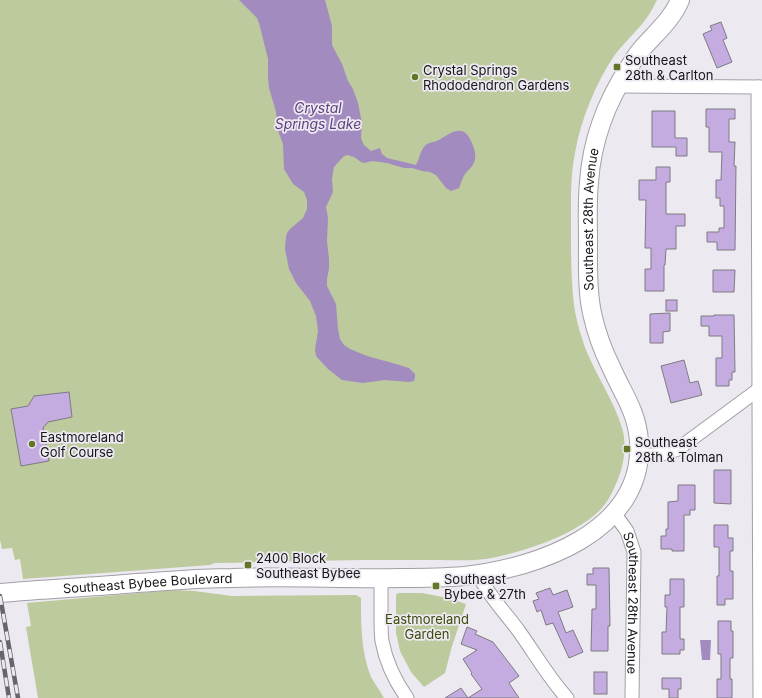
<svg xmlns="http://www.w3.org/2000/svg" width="762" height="698" font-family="Inter,sans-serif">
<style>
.green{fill:#bcca9d}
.water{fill:#a28bbe}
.building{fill:#c4ace1;stroke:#7e7b82}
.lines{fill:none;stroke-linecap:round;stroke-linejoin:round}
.minor-casing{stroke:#a29fa6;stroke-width:15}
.secondary-casing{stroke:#a29fa6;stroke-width:20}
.minor{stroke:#fff;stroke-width:13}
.secondary{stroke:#fff;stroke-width:18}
.rail-casing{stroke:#67656a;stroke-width:4.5}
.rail{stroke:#ece9f1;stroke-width:3;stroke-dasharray:9;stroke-linecap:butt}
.poi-dot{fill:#627625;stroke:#ece9f1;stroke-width:1.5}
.labels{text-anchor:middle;stroke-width:3.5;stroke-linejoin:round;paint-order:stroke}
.poi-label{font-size:13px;fill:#171518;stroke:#ece9f1;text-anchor:start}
.street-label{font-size:13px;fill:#171518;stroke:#ece9f1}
.park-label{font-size:13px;fill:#3b4a09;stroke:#ece9f1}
.water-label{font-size:14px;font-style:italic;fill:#604081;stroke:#ece9f1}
</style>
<rect width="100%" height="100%" fill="#ece9f1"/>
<g class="green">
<path d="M0,0H657C653,8 648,17 642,24C633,35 622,45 614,56C595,85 581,119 575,153C570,178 571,203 571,229C571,254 571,279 574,305C576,320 581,336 586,350C597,377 614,401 622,428C627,444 624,464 618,479C614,489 609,500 602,508C577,535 521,553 486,559C470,561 454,560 438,560C413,560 388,560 362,560C313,561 264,562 215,563L210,565L23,579L20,559L15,560L12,548L2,549L0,540Z"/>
<path d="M173,590L194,591L232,596L356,595L361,598C361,625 361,652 371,677C375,684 380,691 384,698H38L26,627L31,626L27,603Z"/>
<path d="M398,593H422L448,598L466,604L452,646L445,673L424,687L411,672L400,651L396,633V595Z"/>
</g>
<g class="water">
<path d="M239,0H325L332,26V45L342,64L348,81L353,89L358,103L362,123L361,137L362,141L364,145L371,151L380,148L382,154L387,158L416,165C420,158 420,149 427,144C431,142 435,142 439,140C451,133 463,123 471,141C474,147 476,153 475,159C474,166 469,169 465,174C462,178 461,184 459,188L451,191L446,188L436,175L430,172L422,171L412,168H404L387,163L372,161L364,163L361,162L354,157L347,155L343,157L334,167L332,179L333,192L326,207L328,218L327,241L329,259V269L327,279V286L336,304L338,329L340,339L344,345L350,349L367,356L396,364L409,368L415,374V377L414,381L409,382L385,380L363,383L342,380L328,369L316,356L315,350L318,331L316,316L310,301L296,283L289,269L285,249L286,237L287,233L290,229L303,218L307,209V200L304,192L293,184L284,169L283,144L277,128L276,112L269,88L268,78V59L259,23L257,18Z"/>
<path d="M700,640H711L710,660H702Z"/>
</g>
<g class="building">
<path d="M721,22L727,38L723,40L732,62L717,68L703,34L712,30L710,26Z"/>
<path d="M706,109H735V119H729V142H735L734,166H736L735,250H717V242H707V232H719V228H724V206H720V198H716V180H721L722,152H709V127H706Z"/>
<path d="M652,111H675V138H687V156H676V147H652Z"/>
<path d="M656,167H670V182H666V214H685V226H676V249H666L665,265H664V291H645V269H651V248H645L646,200H639V180H656Z"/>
<path d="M713,270H735L734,292H713Z"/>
<rect x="666" y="300" width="11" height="11"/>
<path d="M670,313V331L663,332V343H650V314Z"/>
<path d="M714,315H734L735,372H732V380H729V386H716V358H722V336H709V326H701V316H714Z"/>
<path d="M684,360L690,383L698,381L702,395L671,403L661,366Z"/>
<path d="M69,392L72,417L48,422L43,428L49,461L21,466L11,409L28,406L34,396Z"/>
<path d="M714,470H731V504L714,503Z"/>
<path d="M678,485H695V510H690V515H684V551H672V549H661V536H666V529H668V502L678,501Z"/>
<path d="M714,525H728V538H733V551H730V571H733V599H725V605H717V576H719V547H714Z"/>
<path d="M593,568H609L610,626H608V651H591L592,609H596V585H587V574H593Z"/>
<path d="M670,579H684V607H680V639H684V650H680V654H662V632H666L667,607H665V595H670Z"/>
<path d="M550,588L553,595L567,590L573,607L558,612L566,633L573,630L583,652L569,658L553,623L546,625L541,610L537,612L533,601L539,599L536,593Z"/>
<path d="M718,621H731V631H733V658H730V679H732V698H717V679H721V654H718Z"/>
<path d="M467,627L477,631L475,634L493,642L519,676L509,683L519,698H445L461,688L468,698L482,689L471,674L472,673L463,659L477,650L461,644Z"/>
<rect x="594" y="672" width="13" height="22"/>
<path d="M662,678H681V689H678V698H669V689H662Z"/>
</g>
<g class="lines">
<defs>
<g id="minor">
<path d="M617,86L762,87"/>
<path d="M758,87L760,698"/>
<path d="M638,455C653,456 665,455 678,449L762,387"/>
<path id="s1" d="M614,513L627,531L634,552L632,698"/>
<path d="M478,574C488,595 504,611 518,630C534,652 548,677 567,698"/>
<path d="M381,578C381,591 381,603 381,616C381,624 381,633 382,641C386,662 395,681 407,698"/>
</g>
<g id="secondary">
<path id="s2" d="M0,593C46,589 91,587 137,583C168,581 200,578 232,578C287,576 343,579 399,578C420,578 442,578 464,576C537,568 645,532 639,441C637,412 623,394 612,369C603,351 596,332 592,313C587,291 588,264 588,242C588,222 587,202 589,182C592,139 606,102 630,66C635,57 641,49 648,42C660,29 673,17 680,0"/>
</g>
</defs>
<use href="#minor" class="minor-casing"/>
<use href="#secondary" class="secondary-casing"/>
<use href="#minor" class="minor"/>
<use href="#secondary" class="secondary"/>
<defs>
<g id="rail">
<path d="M0,596L18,698"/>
<path d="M0,642L9,698"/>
</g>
</defs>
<use href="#rail" class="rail-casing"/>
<use href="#rail" class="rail"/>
</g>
<g class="poi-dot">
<rect x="613" y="63" width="8" height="8" rx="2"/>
<circle cx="415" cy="77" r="4"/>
<circle cx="32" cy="444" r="4"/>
<rect x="623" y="445" width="8" height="8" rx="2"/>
<rect x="244" y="561" width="8" height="8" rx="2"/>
<rect x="432" y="582" width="8" height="8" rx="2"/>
</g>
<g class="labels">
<g class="poi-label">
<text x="625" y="65">Southeast<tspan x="625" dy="15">28th &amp; Carlton</tspan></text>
<text x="423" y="75">Crystal Springs<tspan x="423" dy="15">Rhododendron Gardens</tspan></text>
<text x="40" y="442">Eastmoreland<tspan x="40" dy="15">Golf Course</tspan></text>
<text x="635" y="447">Southeast<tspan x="635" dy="15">28th &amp; Tolman</tspan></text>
<text x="256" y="563">2400 Block<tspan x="256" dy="15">Southeast Bybee</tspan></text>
<text x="444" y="584">Southeast<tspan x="444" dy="15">Bybee &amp; 27th</tspan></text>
</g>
<g class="street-label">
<text dy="5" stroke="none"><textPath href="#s2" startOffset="940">Southeast 28th Avenue</textPath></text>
<text dy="5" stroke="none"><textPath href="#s2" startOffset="148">Southeast Bybee Boulevard</textPath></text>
<text dy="5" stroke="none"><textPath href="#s1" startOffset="95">Southeast 28th Avenue</textPath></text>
</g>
<g class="park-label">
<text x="427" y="624">Eastmoreland<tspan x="427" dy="15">Garden</tspan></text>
</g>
<g class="water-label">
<text x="318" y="113">Crystal<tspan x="318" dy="16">Springs Lake</tspan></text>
</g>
</g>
</svg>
